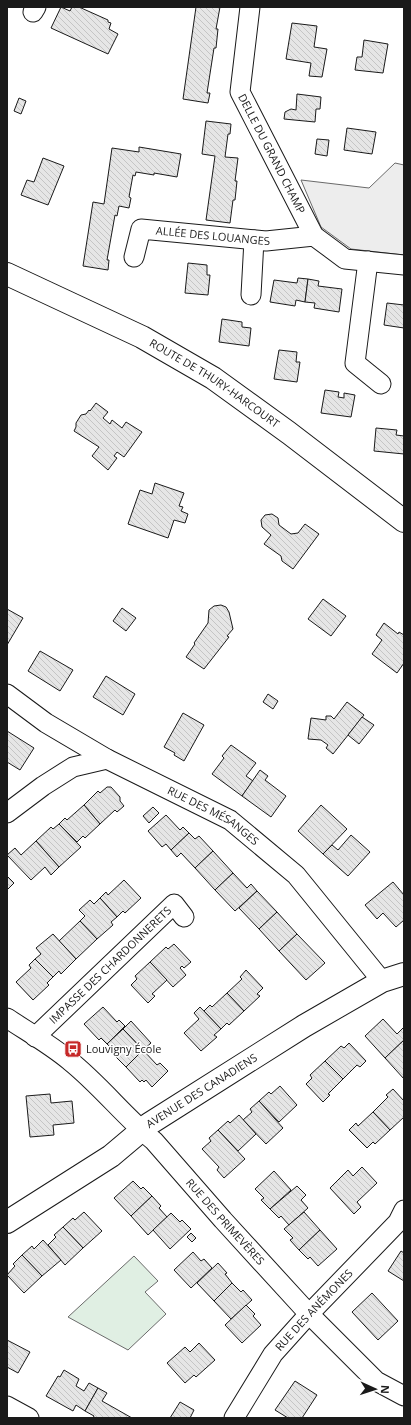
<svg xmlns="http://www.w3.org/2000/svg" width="411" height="1425" font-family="'Open Sans',sans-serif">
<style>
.green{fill:#e0efe3;stroke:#6a6a6a}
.parking{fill:#ededed;stroke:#6a6a6a}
.building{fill:url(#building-back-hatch);stroke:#1a1a1a}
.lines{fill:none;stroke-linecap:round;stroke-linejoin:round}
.minor-casing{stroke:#1a1a1a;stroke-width:21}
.tertiary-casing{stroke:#1a1a1a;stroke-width:24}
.minor{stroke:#fff;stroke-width:19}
.tertiary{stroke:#fff;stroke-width:22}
.labels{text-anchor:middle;stroke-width:3;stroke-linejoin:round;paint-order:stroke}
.street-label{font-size:11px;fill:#1a1a1a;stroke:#fff}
.poi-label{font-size:11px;fill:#1a1a1a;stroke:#fff;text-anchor:start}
</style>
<defs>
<pattern id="building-back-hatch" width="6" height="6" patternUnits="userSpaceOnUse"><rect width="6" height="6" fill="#e6e6e6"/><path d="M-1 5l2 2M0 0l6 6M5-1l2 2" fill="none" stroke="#c5c5c5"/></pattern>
</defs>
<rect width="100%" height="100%" fill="#fff"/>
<path class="green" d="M134,1256L158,1281L145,1292L166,1314L128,1350L68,1317Z"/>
<path class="parking" d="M395,163L404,165V255L351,249L321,227L301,180L369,188Z"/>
<g class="building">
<path d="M61,7L70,11L72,7H79L108,20V22L111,23L109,29L118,34L108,54L51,28Z"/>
<path d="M196,7H220L216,29H218L216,48H214L207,93H210L208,103L183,99Z"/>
<path d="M292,23L317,26L314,47L327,49L322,77L309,76L311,63L286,59Z"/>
<path d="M364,40L388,44L383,73L355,70L357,57H362Z"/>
<path d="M297,94L321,97L320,109H316L315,122L284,119L285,112L291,109L296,110Z"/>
<path d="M19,98L26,101L21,114L14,111Z"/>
<path d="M206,121L231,124L230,134H228L225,157L238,158L235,181H237L235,200H233L230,223L206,220L215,156L202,154Z"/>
<path d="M347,128L376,132L372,154L344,150Z"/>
<path d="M317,139L329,140L327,156L315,154Z"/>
<path d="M139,147L181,154L177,177L154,173V175L136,172L135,176L133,175L129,197L131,198L129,208L119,206L117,216L115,215L107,260H109L108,270L83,266L93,202L104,204L112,148L139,152Z"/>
<path d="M43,158L64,166L48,205L21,195L27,180L34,182Z"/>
<path d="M188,263L207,265V275H210L208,295L185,293Z"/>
<path d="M298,278L308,279L305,302L296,300L295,306L270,302L274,280L297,283Z"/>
<path d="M308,279L319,281L318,286L342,289L339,312L314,308L315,303L305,302Z"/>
<path d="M387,303L404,305V328L384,325Z"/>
<path d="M222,319L242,322V327L251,328L249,346L219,342Z"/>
<path d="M279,350L297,352L296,362H300L297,382L274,379Z"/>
<path d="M325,390L339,392L338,397L344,398V393L355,395L351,417L321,413Z"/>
<path d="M96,403L108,412L103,418L110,424L112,420L122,428L126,422L142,432L124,457L117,452L114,456L117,458L108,470L92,456L99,447L74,431L76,427V423L81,415L86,414L89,410L90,411Z"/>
<path d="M376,428L397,430L396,435L404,436V454L374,451Z"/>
<path d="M155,483L184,493L179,506L183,507L181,511L188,514L185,523L174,520L168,538L128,524L140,490L152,494Z"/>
<path d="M272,514L278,518L279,525L291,534L298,533L305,524L319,534L293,569L282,561L281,556L264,544L271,535L262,527L261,520L265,515Z"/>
<path d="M323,599L346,616L331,636L308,619Z"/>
<path d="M221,605L226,607L229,612L233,629L227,636L229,637L204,669L186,657L195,644L194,643L208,623L209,610L214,606Z"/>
<path d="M122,608L136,618L126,631L113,621Z"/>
<path d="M7,609L23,618L7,645Z"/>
<path d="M384,623L398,634L399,632L404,635V663L397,673L372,654L382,640L376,635Z"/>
<path d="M40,651L73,670L60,691L28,671Z"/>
<path d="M106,676L135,694L123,715L93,697Z"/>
<path d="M268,694L278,701L273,709L263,702Z"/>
<path d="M347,702L364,715L333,754L326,748L328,745L321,740L308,739L311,718L326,720V716H331L334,719Z"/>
<path d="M183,713L204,725L184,761L174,755L175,753L164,747Z"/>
<path d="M362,717L374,725L359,744L348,735Z"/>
<path d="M7,731L34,748L20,770L7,762Z"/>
<path d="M231,745L256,763L246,776L253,781L242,796L212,774L224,758L222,756Z"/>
<path d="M260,770L268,776L265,780L286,796L271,817L242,796Z"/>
<path d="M107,787H111L120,797V801L124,806L117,812L115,810L100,824L84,805L98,791L100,793Z"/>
<path d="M84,805L100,824L85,838L83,836L77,842L59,824L65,818L67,820Z"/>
<path d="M321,805L347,829L323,854L298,831Z"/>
<path d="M153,807L159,813L149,823L143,816Z"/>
<path d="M166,815L180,830L183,827L189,833L171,850L166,844L162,847L148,831Z"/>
<path d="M59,824L81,847L59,867L36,841L51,827L53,829Z"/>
<path d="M189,833L195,839L199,836L213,851L195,868L181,853L177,857L171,850Z"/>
<path d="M351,835L370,852L348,876L323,854L332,845L338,850Z"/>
<path d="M36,841L59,867L51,875L45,867L31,880L7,855L15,848L21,855Z"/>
<path d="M213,851L233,873L215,890L195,868Z"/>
<path d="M233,873L247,888L251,884L257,891L235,911L215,890Z"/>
<path d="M7,876L14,883L7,890Z"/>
<path d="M124,880L141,898L125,913L123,911L117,917L100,898L106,892L108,895Z"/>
<path d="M393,882L404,895V920L396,927L383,913L377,919L365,905Z"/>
<path d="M257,891L277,912L259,929L239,908Z"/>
<path d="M100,898L117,917L111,922L113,925L97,939L80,921L85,916L79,910L90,900L94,904Z"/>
<path d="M277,912L297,934L279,951L259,929Z"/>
<path d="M80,921L97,939L76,959L59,941Z"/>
<path d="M53,934L76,959L61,974L59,971L53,977L35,959L41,954L36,948Z"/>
<path d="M297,934L325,963L306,980L279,951Z"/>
<path d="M174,944L191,962L184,968L182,966L180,968L186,975L173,987L150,962L166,947L168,949Z"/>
<path d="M35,959L53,977L47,983L49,985L33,1000L16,982L31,968L29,965Z"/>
<path d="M150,962L167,980L152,994L155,996L148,1003L131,985L137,979L135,976Z"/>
<path d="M246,970L263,988L257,994L260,996L244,1011L227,993L242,979L240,977Z"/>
<path d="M227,993L244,1011L229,1025L227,1023L221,1029L204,1011L210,1005L212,1007Z"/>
<path d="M103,1007L117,1022L119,1020L125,1026L107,1044L101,1038L99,1040L84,1024Z"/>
<path d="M200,1007L221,1029L214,1035L217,1037L201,1051L184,1033L199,1019L194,1013Z"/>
<path d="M383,1019L397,1034L404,1027V1040L385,1058L365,1036Z"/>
<path d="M131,1021L151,1043L143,1050L123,1029Z"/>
<path d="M123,1029L143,1050L126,1067L111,1052L113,1050L107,1044Z"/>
<path d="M404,1040V1079L385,1058Z"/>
<path d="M349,1043L366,1061L360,1067L357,1065L343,1079L325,1061L341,1046L344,1048Z"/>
<path d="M143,1050L157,1065L160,1063L168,1071L152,1087L146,1080L144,1082L142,1080L140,1082L126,1067Z"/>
<path d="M325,1061L343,1079L328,1094L330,1095L323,1102L306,1084L312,1078L310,1075Z"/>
<path d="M280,1086L297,1105L279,1122L259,1101L269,1092L271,1094Z"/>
<path d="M393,1089L404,1101V1117L390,1130L373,1112L388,1097L386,1095Z"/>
<path d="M50,1094L51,1103L72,1101L74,1123L53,1125L54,1135L30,1137L26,1096Z"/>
<path d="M259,1101L283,1128L266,1144L243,1120L252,1112L250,1109Z"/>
<path d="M373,1112L390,1130L375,1144L373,1142L367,1148L349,1130L356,1123L358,1126Z"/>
<path d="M239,1115L256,1134L238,1151L218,1130L228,1121L230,1123Z"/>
<path d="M218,1130L245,1159L224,1178L217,1170L219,1167L202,1149L211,1141L209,1138Z"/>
<path d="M362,1167L377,1183L357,1202L361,1207L354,1214L330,1188L348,1170L353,1176Z"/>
<path d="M274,1171L291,1190L270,1209L261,1200L264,1198L255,1189Z"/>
<path d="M133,1181L141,1189L143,1187L152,1196L131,1216L114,1198Z"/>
<path d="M297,1186L306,1195L301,1200L308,1208L289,1225L281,1216L279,1218L270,1209Z"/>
<path d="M152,1196L161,1206L159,1208L167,1217L148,1235L131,1216Z"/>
<path d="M84,1212L102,1231L83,1248L63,1227L73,1218L75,1220Z"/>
<path d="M304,1212L320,1230L299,1250L290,1240L293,1238L284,1229Z"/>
<path d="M171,1213L180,1222L182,1220L191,1229L170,1249L153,1230Z"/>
<path d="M63,1227L83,1248L65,1265L48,1245L56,1237L54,1235Z"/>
<path d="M320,1230L337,1249L318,1266L310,1257L308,1259L299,1250Z"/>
<path d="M191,1233L196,1238L192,1242L187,1237Z"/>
<path d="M43,1240L61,1260L42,1276L22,1255L32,1246L34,1249Z"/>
<path d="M401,1251L404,1253V1281L388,1271Z"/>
<path d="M193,1252L201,1261L204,1259L212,1268L191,1288L174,1270Z"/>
<path d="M22,1255L42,1276L24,1293L7,1275L15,1266L13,1264Z"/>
<path d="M218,1263L227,1273L225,1274L232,1283L214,1301L197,1283Z"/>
<path d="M232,1283L241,1292L243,1290L252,1300L231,1319L214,1301Z"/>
<path d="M372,1293L398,1321L378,1340L352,1312Z"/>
<path d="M246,1305L255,1314L253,1316L261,1325L242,1343L225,1325Z"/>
<path d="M7,1340L30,1352L18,1373L7,1367Z"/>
<path d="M199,1343L215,1360L196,1377L194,1375L185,1383L167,1363L185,1347L190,1352Z"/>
<path d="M64,1370L79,1379L76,1386L84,1391L89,1383L98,1388L85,1411L76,1405L73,1411L46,1396L58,1376L60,1377Z"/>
<path d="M295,1381L317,1395L302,1418H288L275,1410Z"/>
<path d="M98,1388L107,1393L102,1401L132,1418H93L94,1416L85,1411Z"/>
<path d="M180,1402L194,1410L190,1418H170Z"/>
</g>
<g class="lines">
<defs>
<g id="minor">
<path id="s1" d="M250,7L240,92L314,236L345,259L404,265"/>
<path d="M33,12L36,7"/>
<path id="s2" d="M134,257L141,229L266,241L314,236"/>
<path d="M368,261L355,363L381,384"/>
<path d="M251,295L254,240"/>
<path id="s3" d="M7,694L46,723L107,759L230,820L296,875L382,981"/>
<path d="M7,813L43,786L73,767L107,759"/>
<path id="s4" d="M7,1018C28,1032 51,1045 70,1061C100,1085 124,1116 154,1141L223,1220L309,1314L376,1381L404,1396"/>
<path id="s5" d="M35,1037L174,904L184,917"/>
<path d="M7,1406L29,1418"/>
<path id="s6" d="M234,1418L273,1354L309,1314L398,1222L404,1210"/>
</g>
<g id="tertiary">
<path id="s7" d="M7,274L142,337L213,378L289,433L404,521"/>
<path id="s8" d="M7,1222L111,1156L149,1124L304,1026L382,981L404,974"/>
</g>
</defs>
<use href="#minor" class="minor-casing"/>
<use href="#tertiary" class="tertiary-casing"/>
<use href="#minor" class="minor"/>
<use href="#tertiary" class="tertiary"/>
</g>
<defs>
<symbol id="bus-square" viewBox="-11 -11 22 22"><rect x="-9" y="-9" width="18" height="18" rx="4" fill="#c62828" stroke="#fff"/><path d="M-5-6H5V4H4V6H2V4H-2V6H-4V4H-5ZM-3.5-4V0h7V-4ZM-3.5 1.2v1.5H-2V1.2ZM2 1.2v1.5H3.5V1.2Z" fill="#fff"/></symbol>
</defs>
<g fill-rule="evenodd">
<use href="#bus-square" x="63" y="1039" width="20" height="20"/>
</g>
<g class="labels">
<g class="street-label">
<text dy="4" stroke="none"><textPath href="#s1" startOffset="155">DELLE DU GRAND CHAMP</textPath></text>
<text dy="4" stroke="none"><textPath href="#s2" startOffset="101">ALLÉE DES LOUANGES</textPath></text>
<text dy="4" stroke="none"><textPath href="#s7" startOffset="235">ROUTE DE THURY-HARCOURT</textPath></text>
<text dy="4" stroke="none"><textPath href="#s3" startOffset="240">RUE DES MÉSANGES</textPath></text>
<text dy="4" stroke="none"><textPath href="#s5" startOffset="104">IMPASSE DES CHARDONNERETS</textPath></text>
<text dy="4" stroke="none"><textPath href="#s8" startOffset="235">AVENUE DES CANADIENS</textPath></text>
<text dy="4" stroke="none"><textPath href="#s4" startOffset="300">RUE DES PRIMEVÈRES</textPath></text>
<text dy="4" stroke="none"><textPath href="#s6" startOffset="135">RUE DES ANÉMONES</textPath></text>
</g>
<g class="poi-label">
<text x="86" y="1053">Louvigny École</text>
</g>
</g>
<rect width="411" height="1425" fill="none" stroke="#1a1a1a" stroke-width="16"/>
<g transform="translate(375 1389) rotate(93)" stroke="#ffffff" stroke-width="3" paint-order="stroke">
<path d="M0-3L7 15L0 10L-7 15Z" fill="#1a1a1a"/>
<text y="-6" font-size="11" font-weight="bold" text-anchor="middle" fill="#1a1a1a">N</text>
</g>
</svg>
